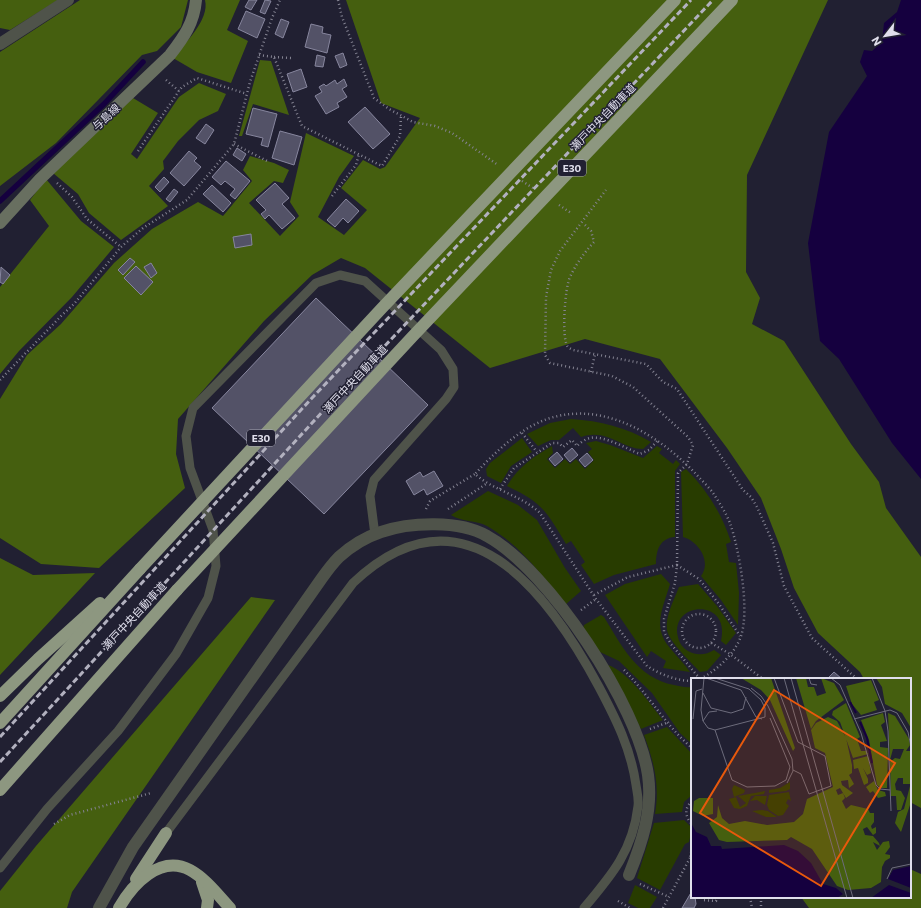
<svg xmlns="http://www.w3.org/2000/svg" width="921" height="908" font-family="Commissioner,'Noto Sans JP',sans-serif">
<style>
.green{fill:#283c00}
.forest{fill:#455f0f}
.water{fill:#15003f}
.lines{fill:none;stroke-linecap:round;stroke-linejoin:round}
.stream{stroke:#15003f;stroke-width:5.5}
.building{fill:#535267;stroke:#87869e}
.path{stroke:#848392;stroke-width:2.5;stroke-dasharray:1 3;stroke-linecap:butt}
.service{stroke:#4f534a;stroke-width:9}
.pedestrian{stroke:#4f534a;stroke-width:12}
.minor{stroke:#4f534a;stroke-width:12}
.secondary{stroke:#686f60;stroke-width:12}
.motorway{stroke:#8d9780;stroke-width:12}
.rail{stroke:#b2b1bf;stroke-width:3;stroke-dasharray:6 3;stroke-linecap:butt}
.motorway-bridge{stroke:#8d9780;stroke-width:12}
.labels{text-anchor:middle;stroke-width:3;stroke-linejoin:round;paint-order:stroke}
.shield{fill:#212032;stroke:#a7a6b4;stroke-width:1}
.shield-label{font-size:10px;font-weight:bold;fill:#e0dfec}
.street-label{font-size:11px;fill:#e0dfec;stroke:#212032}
.inset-river{fill:none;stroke:#15003f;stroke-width:2}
.inset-road{fill:none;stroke:#6d6c7c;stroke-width:1}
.view{fill:#e8590c;fill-opacity:0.15;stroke:#e8590c;stroke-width:2}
.inset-edge{fill:none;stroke:#e0dfec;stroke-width:2}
</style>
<rect width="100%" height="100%" fill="#212032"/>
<g class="green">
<path d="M571,419C601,421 625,427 651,442L643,449C622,449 607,428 581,437L573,428L559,440H551L538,446L527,434L550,423Z"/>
<path d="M522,438L532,452L511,466L501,483L487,476L486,469L490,463Z"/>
<path d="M596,441L610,445L643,458L657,446L662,449L659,453L673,464L676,460L680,464L675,471V537C660,538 656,550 656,564L614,575L594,584L581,565L585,562L571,541L566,544C546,511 543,503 507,486C518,467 533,457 552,446L553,453L547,459L555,468L565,459L570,464L576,459L585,469L594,460L588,452L592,449L586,443Z"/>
<path d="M686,469C707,490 722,514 731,542L726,544L729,562L736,563L739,593L738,625L721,600L701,576C712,561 698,541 683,537L681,472Z"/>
<path d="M488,491L518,505L537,520L565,568L581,591L565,605C543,576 520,545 487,526C476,520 461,522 451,515Z"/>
<path d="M661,574L670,584C663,608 652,627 670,648C677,657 684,663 690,672L663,668L666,661L651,651L647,657L605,595L625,584Z"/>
<path d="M698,584L717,606L736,633L726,645L721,641C731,597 669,602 678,637C679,643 683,648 688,651C697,656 706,655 714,650L721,655L707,671L700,672C691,662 669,642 667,630C665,616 674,600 679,587Z"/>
<path d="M601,615L604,617C622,646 637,678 674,685C680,686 686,688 692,687V744L680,733L652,693L619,661L600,652L583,629L584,625Z"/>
<path d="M608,665C629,672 649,703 663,720L641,729Z"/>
<path d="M667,727L692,754V795L684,802L682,812L655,814C660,785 654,762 644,735Z"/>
<path d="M684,820L692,828L689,842L685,844L660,890L637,878L654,823Z"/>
<path d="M635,885L657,897L650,908H638L628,903Z"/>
</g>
<g class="forest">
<path d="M0,0H58L10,30L0,28Z"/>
<path d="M80,0H188L181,27L157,51L142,55L56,143L0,186V52Z"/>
<path d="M205,0H240L227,30L248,41L231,83L197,72L173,58C184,44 210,20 205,0Z"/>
<path d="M346,0H828L747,175L746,272L760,298L752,324L784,341L851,444L879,482L886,508L921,557V808L910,802V679H864L860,672L818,633L794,588L781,549L761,498L727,448L660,359L585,339L490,368L365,268L341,258L312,275L264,321L178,419L176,454L185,488L99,568L41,564L0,538V399L27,355L61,324L114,263L152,229L198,202L223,216L252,181L243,170L250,156L274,163L289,170L283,183L274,181L249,203L280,236L299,216L290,202L306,133L354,156L339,177L318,217L344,235L367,210L341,188L363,160L380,169L385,167L420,118L381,103Z"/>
<path d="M260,60L271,61L289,115L253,104L242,136H239Z"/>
<path d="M199,83L226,94L218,111L199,120L178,141L163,161L164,169L149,186L168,206L121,240L89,213L78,194L53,173L133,98L158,113L131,154L137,159L179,97Z"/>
<path d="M46,179L81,221L114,247L72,297L19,351L0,374V287L49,226L30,200Z"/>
<path d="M0,558L33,575L95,573L0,675Z"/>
<path d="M251,597L275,600L72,892L67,908H0V891L36,846Z"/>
<path d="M910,869L921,874V908H809L801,897H910Z"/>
</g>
<path class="water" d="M901,0H921V479L892,443L839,359L820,341L816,311L808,243L829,132L867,76L860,62L864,50L872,51L882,42L884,23L897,12Z"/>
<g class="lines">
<path class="stream" d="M0,201L104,104L143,62"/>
</g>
<g class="building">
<path d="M249,0H257L251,10L245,7Z"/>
<path d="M265,0L271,1L265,14L260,12Z"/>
<path d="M246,11L265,19L257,38L238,29Z"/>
<path d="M281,19L289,22L283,38L275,34Z"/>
<path d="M311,24L323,27L322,33L331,35L327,53L305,47Z"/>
<path d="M343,53L347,65L340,68L335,56Z"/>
<path d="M317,55L325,57L323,67L315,66Z"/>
<path d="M301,69L307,87L293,92L287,74Z"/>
<path d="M344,79L347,86L342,89L347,97L337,103L339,107L326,114L315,96L322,92L319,87L324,84L326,86L335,80L337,84Z"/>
<path d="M365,107L390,134L373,149L348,122Z"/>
<path d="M253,108L277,114L268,147L261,145L263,138L246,134Z"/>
<path d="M206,124L214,130L205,144L196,138Z"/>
<path d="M280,131L302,137L294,165L272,158Z"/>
<path d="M237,148L246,154L242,161L233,155Z"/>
<path d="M189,151L197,158L194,161L201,167L184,186L170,173Z"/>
<path d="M226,161L250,181L235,199L230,195L235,189L225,181L221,185L212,177Z"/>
<path d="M164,177L169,182L160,192L155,187Z"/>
<path d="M275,183L289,198L282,204L295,218L282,229L269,215L265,219L261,214L266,210L256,200Z"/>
<path d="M212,185L231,203L223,212L203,194Z"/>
<path d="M174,189L178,192L170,202L166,199Z"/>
<path d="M346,199L359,211L348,223L343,218L335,227L327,220Z"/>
<path d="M251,234L252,245L235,248L233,237Z"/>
<path d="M130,258L135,262L123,275L118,270Z"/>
<path d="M151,263L157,273L151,278L144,267Z"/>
<path d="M136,266L153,282L141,295L124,278Z"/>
<path d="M1,267L10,275L3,284L0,282Z"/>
<path d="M316,298L428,405L324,514L212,408Z"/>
<path d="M572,448L578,455L570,462L564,455Z"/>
<path d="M557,452L563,459L555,466L549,459Z"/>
<path d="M587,453L593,460L585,467L579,460Z"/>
<path d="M434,471L443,486L427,495L424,489L414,495L406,481L420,472L423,477Z"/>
<path d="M834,672L842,679H827Z"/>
<path d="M692,891V897H695L696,904L694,908H682Z"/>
</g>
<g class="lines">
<g class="path">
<path d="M338,0L342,17L374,98L389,109L413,122L435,126L452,133L498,165"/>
<path d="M259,55L274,57L302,126L382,166L400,136L401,116"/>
<path d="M274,57L291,58"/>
<path d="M166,80L179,91L182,87L197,78L247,94"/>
<path d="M234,144L269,162"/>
<path d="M138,151L179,91"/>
<path d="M522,181L533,188"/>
<path d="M57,183L72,197L87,219L121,247"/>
<path d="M332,196L356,165L359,154"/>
<path d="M559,205L571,213"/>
<path d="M585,225L591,231L594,242C584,253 576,264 570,277C565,287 561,339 568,347C569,348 571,349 573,350L646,364L663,382L677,389L743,490L751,497L757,507L773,543L784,586L812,638L857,679"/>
<path d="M591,372L595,354"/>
<path d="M0,380L62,315L74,304L121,247L143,228L187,200L234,144L250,82L272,18L280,0"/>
<path d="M522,433L537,452"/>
<path d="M500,489L514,468L552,443H559L563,447L572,440L577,446C580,443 585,439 590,438C604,435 627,449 640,454L649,450L658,440"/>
<path d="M426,509L430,501L475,474"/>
<path d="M448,509L486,484"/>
<path d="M594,595L628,577L677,565L678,473L687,464L693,445L688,437L633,387L612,376L550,363L545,355L546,297L551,270L560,251L606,190"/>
<path d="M581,610L596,599"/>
<circle cx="699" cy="631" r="17"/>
<path d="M711,643L730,654L763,679"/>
<path d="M624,670C648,694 666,726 692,748"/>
<path d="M700,679L671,644L664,632V619L675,583L677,565L699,579L719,604L740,636"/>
<path d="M692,681C676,681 660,674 647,666L596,599L540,513C521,495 494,491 475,474C497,450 525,423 558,416C611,404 663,439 697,475C702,481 709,487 713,493C719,502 726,513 730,523C739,549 750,609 741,636C735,654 716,671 700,679"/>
<path d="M650,729L669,722"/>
<path d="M692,801C684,808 685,817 692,824"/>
<path d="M54,824L70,815L151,793"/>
<path d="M692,848L690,858L692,860"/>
<path d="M640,884L669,897"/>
<path d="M703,897V900L716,901L718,897"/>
<path d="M750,897L752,908"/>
<path d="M761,897V908"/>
<path d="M618,901L630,908"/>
<path d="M663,908L690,858"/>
</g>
<g class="service">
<path d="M166,833L353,583C463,479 547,590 599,687C616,719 631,749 636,785C637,792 639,799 638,806C633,850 612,875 584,908"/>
<path d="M0,868L47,809L118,731L176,654L208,598L216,566L213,530L190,468L186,436L193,408L316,283L340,275L365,281L441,350L453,369L454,387L446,399L374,480L370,496L375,535"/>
</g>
<path class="pedestrian" d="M99,908L133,847L322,578C327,571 333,563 339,557C350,547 366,537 381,532C410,522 460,520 487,536C549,570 638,706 648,775C653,810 642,843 629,875"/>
<path class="minor" d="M0,44L68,0"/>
<path class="secondary" d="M0,223L40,179L170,55C184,37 194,23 196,0"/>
<g class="motorway">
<path d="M0,696L38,659L100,603"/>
<path d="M0,723L140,569"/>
<path d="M0,790L177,590"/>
<path d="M136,879L166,833"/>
<path d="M202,882L208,900L207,908"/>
<path d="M119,908C132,885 160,854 190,870C205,878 218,895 230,908"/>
</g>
<g class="rail">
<path d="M0,737L312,398L691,0"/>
<path d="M0,762L324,410L713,0"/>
</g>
<g class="motorway-bridge">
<path d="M140,569L382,308L675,0"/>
<path d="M177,590L413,336L732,0"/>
</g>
</g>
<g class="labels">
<g class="shield">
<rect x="558" y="160" width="28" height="16" rx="3"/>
<rect x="247" y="430" width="28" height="16" rx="3"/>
</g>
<g class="shield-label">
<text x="572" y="172">E30</text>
<text x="261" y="442">E30</text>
</g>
<g class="street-label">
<text transform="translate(106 117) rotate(-43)" y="4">与島線</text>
<text transform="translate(603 117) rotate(-46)" y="4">瀬戸中央自動車道</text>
<text transform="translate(355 379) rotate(-47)" y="4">瀬戸中央自動車道</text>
<text transform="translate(134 616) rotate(-47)" y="4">瀬戸中央自動車道</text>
</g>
</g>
<g transform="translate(691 678)">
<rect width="220" height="220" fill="#212032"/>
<path d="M99,104V111L95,113L78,115V112L89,110ZM43,107L54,112L53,115L43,119L41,111ZM74,113L73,116L60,118L56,128L49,131L43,130L38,121L45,119L49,129L55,125L47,118ZM98,114L100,123L97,121L95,125L98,128L92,137L87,138L78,132L76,127L78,117ZM64,118H76L74,127L66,122L59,123ZM71,132L77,133L86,139H75L61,133Z" fill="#283c00"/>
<path d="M50,0H80L104,70L102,73L79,22L70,12ZM105,0H115L117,9H123L126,18L135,15L130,0L143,5L153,22L125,43L120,51ZM185,0H220V50L211,35L194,26L191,9ZM180,2L188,22L183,24L186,32L170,37L161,26L155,8ZM155,25L169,59L166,61L170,73H175L177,76L162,80L149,44L141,37L142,33ZM192,35L194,44L190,47L196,63L189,64V69L197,70L196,110H190L186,107L178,62L170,42ZM197,35L204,38L218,61L219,67L215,73H219L220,106H212V100H207L204,106L205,112L210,113L214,120L210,132H206L205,118H200L199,84L204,80L209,81L213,71H202L199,82ZM137,39L146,43L155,60L161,87V95L158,97L163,106L158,110L157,102L150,103L151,107L162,115L155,120L149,110L145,112L147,117L152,115L154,120L151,123L155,131L160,127L177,131L179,135H183V144L180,148L181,151L185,149V155L182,157L176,149L172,151L174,157L182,158L188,165L189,168L182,164L186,172L192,164L198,163L199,169L194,176L199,177V180L194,183L191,189L190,204L180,210L157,212L146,208L121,171L100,159L96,162L36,164L28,162L18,145L26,139L27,127L31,140L38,146L54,143L76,147L103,144L112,136L116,121L142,109L134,75L124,70L120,52L125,45ZM177,78L180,95L176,97L172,90L177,101V105L173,107L167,90L163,91L162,82ZM183,103L187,112L194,114L195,118L187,120L182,113L179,115L175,109ZM219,108L220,124L210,154L204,145L207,134L213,131ZM8,120H22V136L12,138L2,133L3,123Z" fill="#455f0f"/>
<path d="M0,145L5,154L16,159L20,168H30L31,171L93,167L107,173L120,185L132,206L145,210L152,216L146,220H0ZM220,188V210L197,201L202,192ZM198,207L220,215V220H180Z" fill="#15003f"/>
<path class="inset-river" d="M159,24L165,35M169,44L176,60L181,85"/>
<path class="inset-road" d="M13,0L10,32L12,43L17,50L24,52L74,39V30L70,22L58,11L24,0M15,0L50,12L65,39L71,41M83,0L107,64L134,78L140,108L118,116L110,96L102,92M93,0L156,220M100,0L162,220M118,0L120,6L126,7M140,0L149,7L170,55L185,107L189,111L199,112M181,0L194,33L197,53L200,133M60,10L70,18L77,28L101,81L102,93L96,105M12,15L20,30L40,35L52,31L55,19M2,41L5,13L11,11M163,41L199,32L206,35L217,54L220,69M12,43L18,34L26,33M24,52L41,102L56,109L84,108L95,102L99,89L79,40M196,201L201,190L220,186"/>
<path class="view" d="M83,12L204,85L130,208L9,135Z"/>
<rect width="220" height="220" class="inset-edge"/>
</g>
<g transform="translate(885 36) rotate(239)" stroke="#212032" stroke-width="3" paint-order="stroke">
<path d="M0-3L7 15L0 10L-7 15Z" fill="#e0dfec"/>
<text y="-6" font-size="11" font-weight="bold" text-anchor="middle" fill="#e0dfec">N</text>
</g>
</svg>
